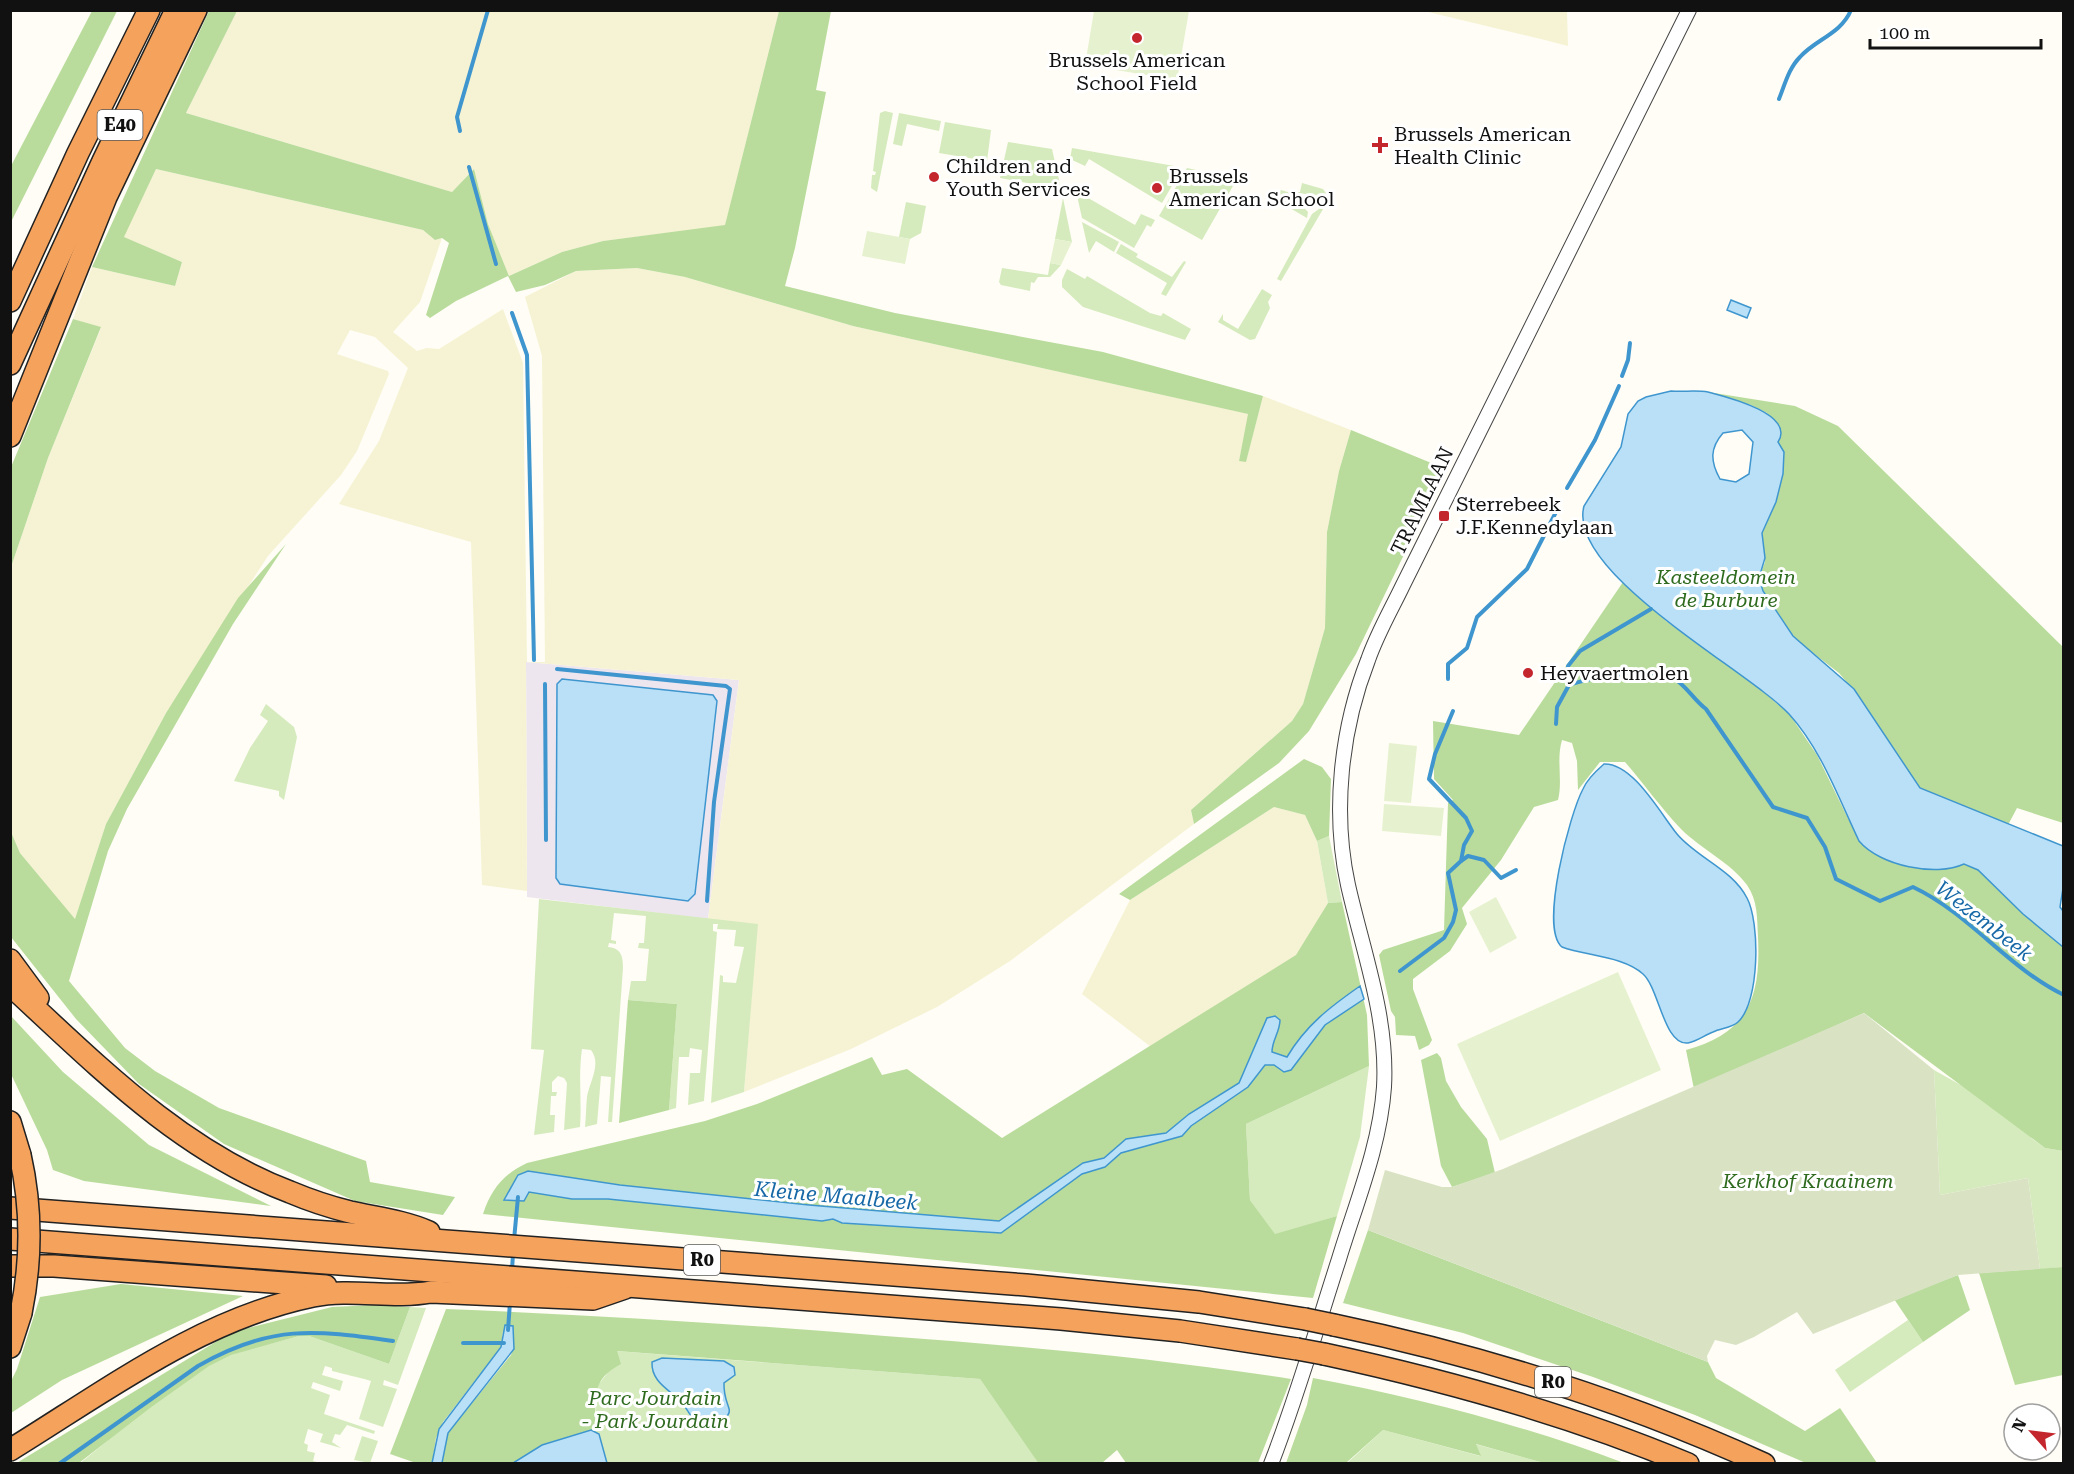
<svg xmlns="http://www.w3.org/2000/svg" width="2074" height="1474" font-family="'Roboto Serif',serif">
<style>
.industrial{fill:#eee6ef}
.farmland{fill:#f6f3d4}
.green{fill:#d5ebbd}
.forest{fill:#b9dc9c}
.cemetery{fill:#d9e3c4}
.pitch{fill:#e6f2cf}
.water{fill:#b9e0f7;stroke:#3f96cf;stroke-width:1.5;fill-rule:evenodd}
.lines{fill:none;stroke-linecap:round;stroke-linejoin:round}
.stream{stroke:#3f96cf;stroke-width:4}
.tertiary-casing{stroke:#444;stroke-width:16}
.motorway-casing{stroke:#222;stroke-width:24}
.tertiary{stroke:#fff;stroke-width:14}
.motorway{stroke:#f5a25d;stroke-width:21}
.motorway-bridge-casing{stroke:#222;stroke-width:24;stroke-linecap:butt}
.motorway-bridge{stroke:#f5a25d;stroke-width:21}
.poi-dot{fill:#c4262e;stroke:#fff;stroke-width:2}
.labels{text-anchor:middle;stroke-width:6;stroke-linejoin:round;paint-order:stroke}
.shield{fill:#fff;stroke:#585858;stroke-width:1.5}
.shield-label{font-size:18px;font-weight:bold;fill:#111}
.poi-label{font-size:20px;fill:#111;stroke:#fff;text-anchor:start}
.street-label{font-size:20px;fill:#111;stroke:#fff}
.park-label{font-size:20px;font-style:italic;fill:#2f6b1f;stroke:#fff}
.water-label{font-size:21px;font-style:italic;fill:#1768a6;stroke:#fff}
</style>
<rect width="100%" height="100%" fill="#fffdf5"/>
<path class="industrial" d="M526,662L739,680L708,919L527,897Z"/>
<g class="farmland">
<path d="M237,11H779L725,226L603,241L562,252L509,276L488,224L474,169L452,192L186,113Z"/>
<path d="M1424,11H1567L1568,46L1541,39Z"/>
<path d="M156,169L423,230L435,240L442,238L420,302L393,332L417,351L427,348L439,349L503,309L523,363L527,662H545L542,356L525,297L576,271L637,268L685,277L853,326L1249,414L1239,461H1246L1263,396L1351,430L1339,471L1327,532L1325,628L1303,704L1292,721L1191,810L1194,824L1010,961L937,1007L851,1049L744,1092L757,925L708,919L739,680L526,662L527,891L482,885L471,542L339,504L379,441L408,368L375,337L350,330L337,354L388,371L389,374L357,451L341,475L268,556L166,713L106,824L75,920L20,853L11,832V567L48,458L101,328L73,319L92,267L175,286L182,262L123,237Z"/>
<path d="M1274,807L1305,815L1317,841L1328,903L1317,924L1297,955L1151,1047L1082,994L1130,900Z"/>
</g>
<g class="green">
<path d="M885,111L893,113L877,192L871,188L872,175H875L876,172L873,171L880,113Z"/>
<path d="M899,113L941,121L939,131L907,124L902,146L893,144Z"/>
<path d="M945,122L991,130L987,161L939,153Z"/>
<path d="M1008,142L1052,149L1061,189L1000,178Z"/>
<path d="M1072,148L1180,167L1181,170L1162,203L1089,159L1085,166L1070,159Z"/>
<path d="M1187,168L1237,179L1202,240L1159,216Z"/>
<path d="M1302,183L1323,189L1330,199L1295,192H1300Z"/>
<path d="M1281,190L1291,193L1308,212L1307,218L1276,200Z"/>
<path d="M1076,191L1135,225L1141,214L1155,220L1151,227L1147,225L1134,248L1082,218Z"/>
<path d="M1063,198L1072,242L1055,239Z"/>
<path d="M906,202L926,206L921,233L910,239L899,237Z"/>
<path d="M1326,204L1281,281L1277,279L1312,214Z"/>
<path d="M1082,222L1119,242L1114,252L1096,241L1089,253Z"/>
<path d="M1121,244L1138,254L1136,257L1172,277L1184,261L1186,262L1166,296L1161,294L1167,283L1116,253Z"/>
<path d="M1050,263L1061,265L1050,277H1038L1034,283L1031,282L1030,291L1001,285L999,282L1002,268L1048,275Z"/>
<path d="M1067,269L1085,279L1087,276L1150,313L1161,316L1163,313L1191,329L1185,340L1083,307L1062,287V280Z"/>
<path d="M1262,289L1272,295L1268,302L1270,308L1255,339L1250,340L1218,322L1223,314V320L1238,329Z"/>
<path d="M266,704L294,727L297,737L284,800L279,796V791L234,781L250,748L268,721L260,715Z"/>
<path d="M1329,836L1342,902L1328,903L1317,841Z"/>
<path d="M539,899L758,924L744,1092L711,1103L720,975L723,976V982L736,983L744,947L734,946L736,930L717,929L718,924H713V931L717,932L704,1101L688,1105L690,1073H700L702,1050L690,1048L689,1057H679L676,1108L669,1110L677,1004L628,1000L631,981H646L649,949L638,948L639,943H644L646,916L614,913L611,940L616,941V944L609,943L608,947C621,948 623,956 623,968L612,1122H608L611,1077L601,1076L597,1124L585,1127C586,1117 586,1107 587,1097C589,1083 602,1064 591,1050L582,1049C578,1076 582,1100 580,1127L564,1130L567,1083L564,1078L558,1076L552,1082V1092H557L556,1096H551L550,1115H555L554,1132L534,1135L544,1050L531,1049Z"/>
<path d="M1369,1066L1360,1137L1337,1216L1275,1235L1250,1200L1246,1124Z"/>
<path d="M1934,1070L2032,1125L2031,1138L2045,1148L2063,1151V1267L2040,1269L2028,1178L1940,1195Z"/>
<path d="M410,1307L426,1308L398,1385L384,1380L383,1385L397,1389L383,1427L359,1419L371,1381C355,1376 346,1375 332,1371V1368L325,1366L322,1375L343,1381L340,1391L313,1382L311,1388L330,1395L324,1414L375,1431L374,1434L347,1425L340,1435L335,1434L332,1442L341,1448L320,1442L323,1434L308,1429L304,1443L308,1445L307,1451L315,1453L313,1461L321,1463L79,1464C126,1427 173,1381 228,1356C250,1347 276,1343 299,1336H309L389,1364Z"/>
<path d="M1908,1320L1923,1342L1850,1392L1835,1370Z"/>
<path d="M616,1351L980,1379L1039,1463L513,1464L596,1431L595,1389L609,1371Z"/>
<path d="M1383,1430L1480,1456L1475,1444L1544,1463L1346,1464Z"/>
<path d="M362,1436L378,1441L370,1463L354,1460Z"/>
</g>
<g class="forest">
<path d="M92,11H117L11,222V166Z"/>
<path d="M209,11H237L186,113L452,192L474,169L488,224L509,276L562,252L603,241L725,225L779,11H831L816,90L826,92L795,248L785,286L895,313L1103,352L1263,396L1246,462L1239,461L1248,414L853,326L685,277L637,268L576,271L545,285L516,292L508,276L456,301L430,318L426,315L449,243L442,238L435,240L423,230L156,169L124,237L182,262L175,286L92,267Z"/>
<path d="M73,319L101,327L48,458L11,567V467Z"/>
<path d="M1708,392L1795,406L1838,426L2063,647V823L2017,808L2008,825L1920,788L1861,699L1839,673L1796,640L1763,591L1759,578L1765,562L1761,536L1776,502L1783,474L1778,442L1781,437L1767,413L1751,405Z"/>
<path d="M1351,430L1441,467V478L1356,654L1309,731L1279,763L1194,824L1191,810L1292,721L1303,704L1325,628L1327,532L1339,471Z"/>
<path d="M286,544L233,624L127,809L108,851L69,981L125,1048L155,1071L219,1108L366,1161L370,1182L455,1197L443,1215L355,1201L224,1144L139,1084L76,1019L11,937V832L20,853L75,919L106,824L166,713L238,598Z"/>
<path d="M1623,582L1666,621L1759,688L1790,715L1817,755L1859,841C1880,866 1936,877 1964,864L1978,870L2023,914L2063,947V1151L2045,1148L1864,1013L1694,1089L1686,1050C1748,1033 1761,998 1758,937C1757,918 1758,901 1747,885C1730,862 1701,849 1681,829C1661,808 1644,784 1625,762H1600L1578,790L1577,761L1572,743L1562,740C1556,760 1563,780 1558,800L1534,807L1501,860L1462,908L1467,924L1450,951L1413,979V989L1432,1040L1429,1045L1419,1050L1415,1036L1396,1035L1395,1017L1391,1011L1379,955L1383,950L1444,930L1448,803L1453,800L1434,779L1433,721L1519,735Z"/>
<path d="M1304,759L1322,767L1331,779L1329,836L1317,841L1305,815L1274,807L1130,900L1119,894Z"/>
<path d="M1342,902L1367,1015L1369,1066L1246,1124L1250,1200L1275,1234L1337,1216L1313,1298L483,1214C491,1190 503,1174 527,1163L705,1121L757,1104L872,1057L882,1075L907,1069L1002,1138L1296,955L1328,903Z"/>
<path d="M628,1000L677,1004L669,1110L619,1123Z"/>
<path d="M11,1016L63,1072L149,1145L271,1206L84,1181L53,1170L47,1150L11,1074Z"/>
<path d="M1437,1053L1441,1058L1446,1081L1461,1107L1487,1139L1495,1173L1452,1187L1441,1166L1421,1060Z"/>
<path d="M1368,1230L1708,1362L1716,1378L1805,1431L1840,1408L1877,1463H1806L1695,1415L1593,1377L1463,1333L1343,1303Z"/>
<path d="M2063,1267V1375L2015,1385L1979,1273Z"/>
<path d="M1958,1275L1970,1310L1923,1342L1894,1299Z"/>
<path d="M121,1284L243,1296L62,1380L11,1413V1381L17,1369L40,1297Z"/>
<path d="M374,1305L410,1307L389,1364L309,1336H299L231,1355L209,1366L150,1408L79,1463L15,1464L232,1332L332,1307Z"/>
<path d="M446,1309C593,1315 739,1324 885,1336C1021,1346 1156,1358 1291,1379L1258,1463H1126L1117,1450L1102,1463L1039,1464L980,1379L617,1351L621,1364C590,1380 595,1400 596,1431L542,1445L513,1463H442L448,1433L511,1355L514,1345V1331H503L501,1347L443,1422L436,1438L432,1463H416L390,1454Z"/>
<path d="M1313,1378C1419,1398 1523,1425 1624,1463H1544L1476,1444L1481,1456L1383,1430L1346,1463H1286L1307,1405Z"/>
</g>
<path class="cemetery" d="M1864,1013L1934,1070L1940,1195L2028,1178L2040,1269L1958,1275L1813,1334L1797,1312L1754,1337L1736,1345L1715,1340L1707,1356L1708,1362L1368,1230L1385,1170L1442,1187H1452L1503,1169Z"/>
<g class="pitch">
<path d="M1094,11H1189L1177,80L1085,65Z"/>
<path d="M867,231L910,239L905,264L862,256Z"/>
<path d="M1055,239L1072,242L1061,265L1050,263Z"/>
<path d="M1389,743L1417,746L1411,803L1384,801Z"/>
<path d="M1384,804L1444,808L1441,836L1382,831Z"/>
<path d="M1496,897L1517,938L1490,953L1469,912Z"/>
<path d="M1618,972L1661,1070L1500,1141L1457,1044Z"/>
</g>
<g class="water">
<path d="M1731,300L1751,308L1747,318L1727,310Z"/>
<path d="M1671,391C1683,392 1697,390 1708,392C1727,397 1796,414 1778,442L1784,452L1783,474L1776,502L1762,533L1765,558L1759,578L1763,591L1793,636L1854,689L1920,788L2063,846V888L2060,907L2063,911V947L2023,914L1978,870L1964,864C1936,877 1880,866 1859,841C1839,799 1821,749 1789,714C1749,671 1566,573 1584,506L1621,447L1628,414L1638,401L1646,397ZM1742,430L1753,442L1749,474L1736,482L1720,479C1710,461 1710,448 1723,433Z"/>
<path d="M562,679L713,695L717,701L695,894L688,901L560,884L556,878L557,684Z"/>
<path d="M1604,764C1633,763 1660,813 1677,834C1697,858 1732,869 1747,898C1760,922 1760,1002 1738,1022C1732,1028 1721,1028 1713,1032C1705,1035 1696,1042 1688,1043C1664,1046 1659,988 1643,974C1623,956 1586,956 1562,947C1539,928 1570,813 1583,789C1587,779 1596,771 1604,764Z"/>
<path d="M1360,986L1364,999L1325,1025L1291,1070L1284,1072L1274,1065H1265L1248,1087L1191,1126L1182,1136L1121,1153L1105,1167L1082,1174L1001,1233L842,1223L833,1219L822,1221L608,1199H572L529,1192L524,1201L504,1200L518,1175L528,1171L620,1185L809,1205L999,1221L1083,1163L1104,1158L1126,1139L1166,1133L1189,1114L1239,1083L1267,1018L1275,1016L1280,1020C1280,1032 1272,1040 1272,1052L1287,1057C1306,1025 1330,1007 1360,986Z"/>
<path d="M505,1325L513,1326L514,1349L448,1433L442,1463H432L439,1429L501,1347Z"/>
<path d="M662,1358L724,1361L734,1367L735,1375L724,1383C723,1413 744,1409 709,1428C696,1430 690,1412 682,1403C671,1390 651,1383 652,1362Z"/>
<path d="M591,1430L599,1434L607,1463H513L542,1445Z"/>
</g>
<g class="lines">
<g class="stream">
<path d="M1779,99C1785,84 1789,68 1800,57C1816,39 1841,34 1851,10"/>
<path d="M460,131L457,117L488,10"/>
<path d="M469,167L496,264"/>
<path d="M512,313L527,355L534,660"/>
<path d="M1622,376L1628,360L1630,343"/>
<path d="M1567,488L1595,440L1619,386"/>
<path d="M557,669L726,686L730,689L714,802L707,901"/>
<path d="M1448,679V664L1467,648L1477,617L1527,569L1557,510"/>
<path d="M545,684L546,840"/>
<path d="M1569,685L1568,666L1580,651L1651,609"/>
<path d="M1556,724L1557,707L1569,685C1589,678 1654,667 1672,677C1687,686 1693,699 1706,709L1773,807L1807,818L1825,847L1836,879L1880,901L1913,887C1970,914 2008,968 2064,995"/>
<path d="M1461,861L1468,856L1484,860L1501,878L1516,870"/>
<path d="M1400,971L1444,938L1453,922L1456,910L1448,873L1461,861L1464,845L1472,831L1466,818L1429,779L1435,754L1453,711"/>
<path d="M514,1240L518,1197"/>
<path d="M512,1270L513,1254"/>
<path d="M508,1330L510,1302"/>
<path d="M463,1343H504"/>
<path d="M59,1464L198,1366C271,1324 314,1330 393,1341"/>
</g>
<defs>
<path id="tertiary" d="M1271,1464C1297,1397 1317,1327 1339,1259C1356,1203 1380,1146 1384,1087C1388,1017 1363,952 1348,885C1332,812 1341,729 1368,660C1377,634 1391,610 1403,585L1689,10"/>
<g id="motorway">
<path d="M10,301L78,153L149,10"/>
<path d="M10,364L103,161L176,10"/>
<path d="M10,436L106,197L196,10"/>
<path d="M10,960L38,998"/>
<path d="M10,985C96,1064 179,1150 290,1192C309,1200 330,1207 350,1212C377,1218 404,1221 429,1232"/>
<path d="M10,1122L20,1155"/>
<path d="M10,1208L1026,1285L1199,1302L1305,1319"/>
<path d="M10,1239L1061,1319L1180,1331L1297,1349"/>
<path d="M10,1266H54L326,1286"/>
<path d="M1334,1325C1482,1356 1626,1401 1764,1464"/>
<path d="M10,1347L21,1313"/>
<path d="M1324,1354C1449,1381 1571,1415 1688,1464"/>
<path d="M10,1450C106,1391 201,1319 313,1296C352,1288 392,1299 431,1292L593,1299L625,1288"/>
</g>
</defs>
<use href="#tertiary" class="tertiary-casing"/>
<use href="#motorway" class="motorway-casing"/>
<use href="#tertiary" class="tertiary"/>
<use href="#motorway" class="motorway"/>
<defs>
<g id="motorway-bridge">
<path d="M20,1155C32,1208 32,1259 21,1313"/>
<path d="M1305,1319L1334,1325"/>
<path d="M1297,1349L1324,1354"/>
</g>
</defs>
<use href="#motorway-bridge" class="motorway-bridge-casing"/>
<use href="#motorway-bridge" class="motorway-bridge"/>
</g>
<g class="poi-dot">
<circle cx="1137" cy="38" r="6"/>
<path d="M1377 136h6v6h6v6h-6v6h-6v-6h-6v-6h6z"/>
<circle cx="934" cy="177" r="6"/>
<circle cx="1157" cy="188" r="6"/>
<rect x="1438" y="510" width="12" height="12" rx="3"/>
<circle cx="1528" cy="673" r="6"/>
</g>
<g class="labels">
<g class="shield">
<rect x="97.5" y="110" width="45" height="30" rx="4.5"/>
<rect x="684" y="1245" width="36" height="30" rx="4.5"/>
<rect x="1535" y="1367" width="36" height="30" rx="4.5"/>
</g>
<g class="shield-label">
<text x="120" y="131">E40</text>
<text x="702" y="1266">R0</text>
<text x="1553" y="1388">R0</text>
</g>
<g class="poi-label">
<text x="1137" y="67" text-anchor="middle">Brussels American<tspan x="1137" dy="23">School Field</tspan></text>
<text x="1394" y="141">Brussels American<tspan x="1394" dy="23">Health Clinic</tspan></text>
<text x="946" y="173">Children and<tspan x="946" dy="23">Youth Services</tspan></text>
<text x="1169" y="183">Brussels<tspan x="1169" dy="23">American School</tspan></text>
<text x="1456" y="511">Sterrebeek<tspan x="1456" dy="23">J.F.Kennedylaan</tspan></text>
<text x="1540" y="680">Heyvaertmolen</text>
</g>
<g class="street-label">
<text transform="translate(1422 501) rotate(-64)" y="7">TRAMLAAN</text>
</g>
<g class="park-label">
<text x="1726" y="584">Kasteeldomein<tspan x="1726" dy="23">de Burbure</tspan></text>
<text x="1808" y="1188">Kerkhof Kraainem</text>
<text x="655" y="1405">Parc Jourdain<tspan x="655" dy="23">- Park Jourdain</tspan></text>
</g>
<g class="water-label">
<text transform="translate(1984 921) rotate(38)" y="7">Wezembeek</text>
<text transform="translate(836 1196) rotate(5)" y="7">Kleine Maalbeek</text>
</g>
</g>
<rect width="2074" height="1474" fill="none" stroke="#111111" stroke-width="24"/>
<g transform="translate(2032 1432) rotate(298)"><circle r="28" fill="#ffffff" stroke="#a0a0a0" stroke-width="1.5"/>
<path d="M0-4.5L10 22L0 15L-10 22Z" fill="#c4262e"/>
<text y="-9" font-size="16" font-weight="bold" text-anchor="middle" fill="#111111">N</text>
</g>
<path d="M1870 39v9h171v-9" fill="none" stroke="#111111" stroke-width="3"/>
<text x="1879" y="39" font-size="18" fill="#111111" stroke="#ffffff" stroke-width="4.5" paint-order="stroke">100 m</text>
</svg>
